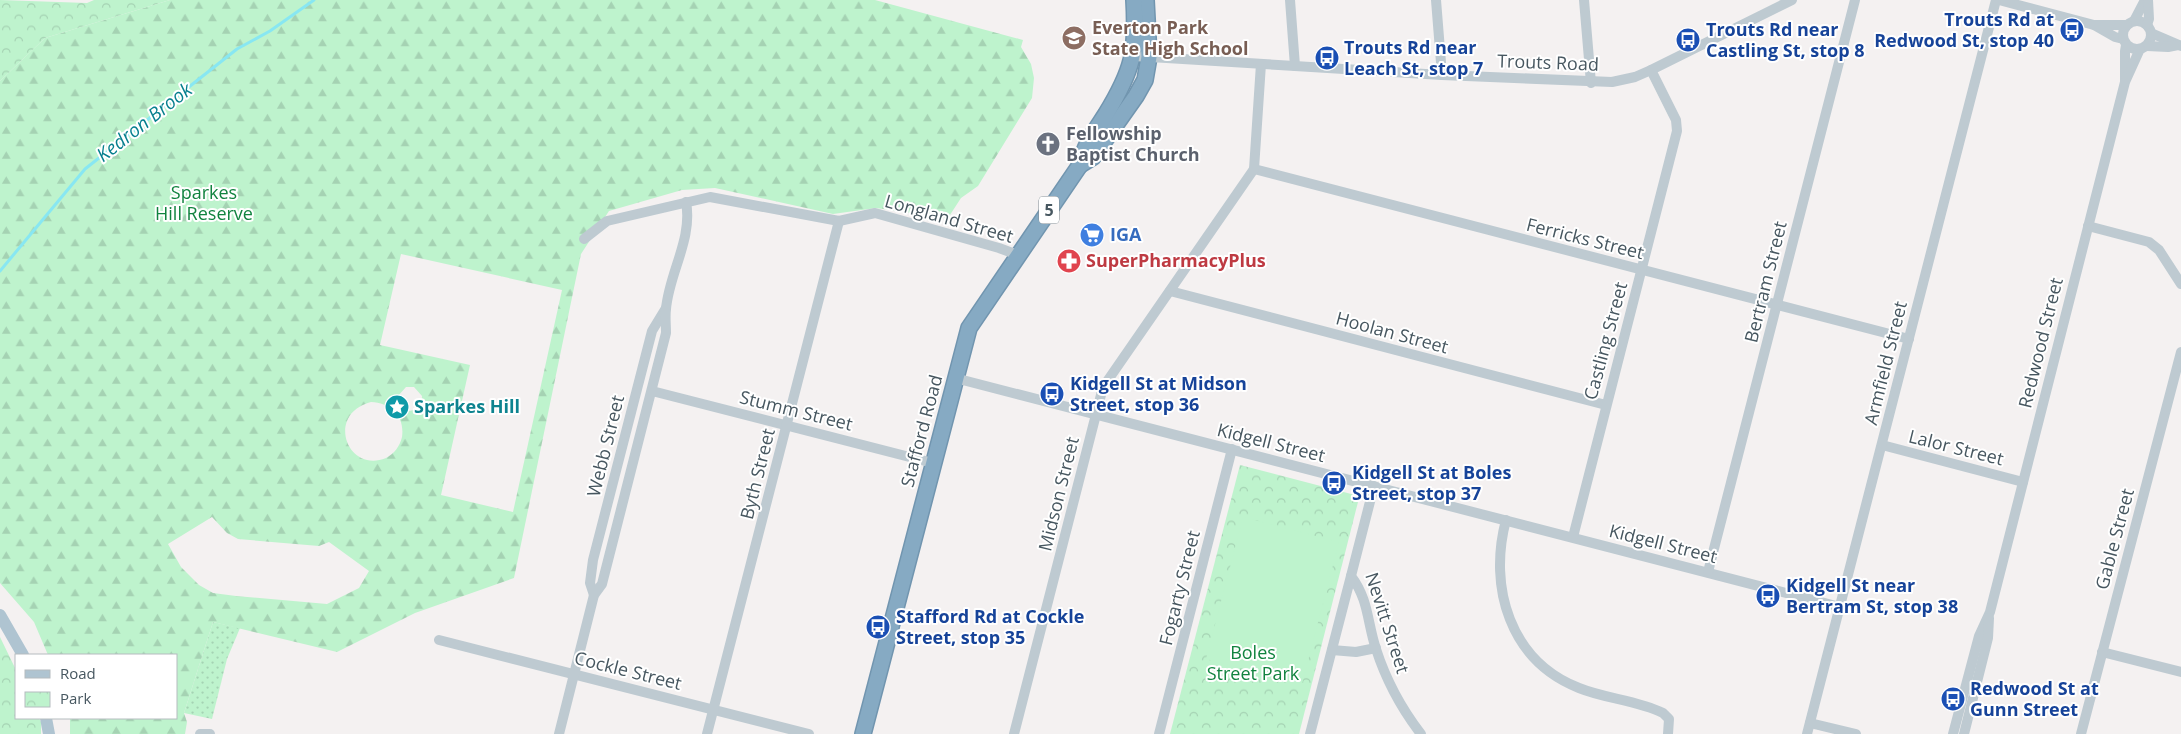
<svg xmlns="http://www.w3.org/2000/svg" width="2181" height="734" font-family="'Open Sans',sans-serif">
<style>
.grass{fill:url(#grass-dots)}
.forest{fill:url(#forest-firs);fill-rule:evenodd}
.park{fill:url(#park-crowns)}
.garden{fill:#bef3cd}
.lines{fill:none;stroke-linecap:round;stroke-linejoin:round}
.stream{stroke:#88e7f2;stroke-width:3}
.highway-casing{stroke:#7195af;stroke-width:18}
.minor{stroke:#becad1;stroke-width:10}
.major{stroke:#afc4d1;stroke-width:12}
.highway{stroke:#86aac3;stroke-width:15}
.labels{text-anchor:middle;stroke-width:4;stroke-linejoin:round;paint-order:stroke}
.shield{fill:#fff;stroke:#7e8990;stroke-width:1}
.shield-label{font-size:16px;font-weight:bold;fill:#475760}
.transit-label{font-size:18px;font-weight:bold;fill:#164399;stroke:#fff;text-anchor:start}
.education-label{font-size:18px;font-weight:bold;fill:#785e54;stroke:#fff;text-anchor:start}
.street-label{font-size:18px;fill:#475760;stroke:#fff}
.worship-label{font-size:18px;font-weight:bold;fill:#5b616d;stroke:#fff;text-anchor:start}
.park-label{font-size:18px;fill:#11833f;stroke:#fff}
.shop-label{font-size:18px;font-weight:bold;fill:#366cbe;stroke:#fff;text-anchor:start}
.health-label{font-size:18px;font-weight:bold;fill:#be3a42;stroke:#fff;text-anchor:start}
.culture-label{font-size:18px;font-weight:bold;fill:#0d838f;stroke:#fff;text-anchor:start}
.water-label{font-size:19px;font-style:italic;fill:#067f8e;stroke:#fff}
</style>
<defs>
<pattern id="grass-dots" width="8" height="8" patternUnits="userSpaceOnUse" patternTransform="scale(1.25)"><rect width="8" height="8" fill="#bef3cd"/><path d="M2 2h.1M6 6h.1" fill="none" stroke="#a5d2b3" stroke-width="1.8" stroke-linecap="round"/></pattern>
<pattern id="forest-firs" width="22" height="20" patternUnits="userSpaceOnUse" patternTransform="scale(1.25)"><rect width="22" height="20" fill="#bef3cd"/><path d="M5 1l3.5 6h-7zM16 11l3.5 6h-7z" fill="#a5d2b3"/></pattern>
<pattern id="park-crowns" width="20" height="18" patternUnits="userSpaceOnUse" patternTransform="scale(1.25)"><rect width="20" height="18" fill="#bef3cd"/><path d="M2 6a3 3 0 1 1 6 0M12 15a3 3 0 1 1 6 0" fill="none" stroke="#a5d2b3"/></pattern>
</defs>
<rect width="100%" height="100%" fill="#f4f1f1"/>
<path class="grass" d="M213,622L240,628L227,659L212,719L184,713Z"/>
<path class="forest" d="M170,0H875L1023,40L1021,47L1031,64L1034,78L1032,98L978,186L961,198L948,218L876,208L833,214L715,188L682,190L609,211L581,254L514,578L415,613L337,652L213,622L184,713L187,722L185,734H70V718H176V655H48L34,622L0,583V81L45,38ZM401,254L562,290L513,512L441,495L470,365L380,345ZM406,387H414L422,396C422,405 417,411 407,411L399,404L398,396ZM371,402C391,403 405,416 402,437C400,446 394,454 386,458C347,474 325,414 371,402ZM212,517L227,533L238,539L319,546L329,542L369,571L359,588L327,604L236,596L213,593L199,585L181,567L168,544Z"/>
<g class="park">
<path d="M0,0L87,3L94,0H170L45,38L0,81Z"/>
<path d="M1240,465L1355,495L1358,502L1299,734H1170Z"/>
<path d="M0,637L16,670V718H39L41,722V734H0Z"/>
</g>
<path class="garden" d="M1243,517L1339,542L1302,684L1206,659Z"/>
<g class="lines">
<path class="stream" d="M0,271L85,169L237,49L270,31L314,0"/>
<defs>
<g id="highway">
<path d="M1080,165L1093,157L1136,96L1145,80L1149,57L1146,0"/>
<path d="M863,734L969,328L1080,165C1084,145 1095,131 1106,114C1133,70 1137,51 1134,0"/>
</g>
</defs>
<use href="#highway" class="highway-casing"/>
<g class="minor">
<path d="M1290,0L1295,66"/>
<path d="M1436,0L1442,75"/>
<path d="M1584,0L1591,83"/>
<path d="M1999,0L2094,25L2115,37L2123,39"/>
<circle cx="2137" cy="35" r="14"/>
<path d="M2134,21L2145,0"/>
<path d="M2094,25H2127"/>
<path d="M2147,25L2149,19L2148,0"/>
<path d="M2151,33L2181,46"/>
<path d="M2147,46L2168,47L2178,45"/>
<path d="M1134,56L1442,75L1612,82L1635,77L1651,70L1792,0"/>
<path d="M2125,81V51L2126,45"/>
<path d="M1254,169L1909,339"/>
<path d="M2088,226L2149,242L2159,250L2181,284"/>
<path d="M584,239L607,221L710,197L839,221L875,213L999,248L1018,255"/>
<path d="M1170,291L1606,405"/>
<path d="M955,378L1840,607"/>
<path d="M652,391L933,463"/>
<path d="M1882,445L2023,482"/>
<path d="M1374,486L1351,576C1369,600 1367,622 1376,649C1386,680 1401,708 1421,734"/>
<path d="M1506,520C1488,587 1510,661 1579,688C1606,699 1637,700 1663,713L1669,719L1668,734"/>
<path d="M1573,537L1677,131L1676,120L1651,70"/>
<path d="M1708,572L1855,0"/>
<path d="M594,595L590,583L593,560L652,331L666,308"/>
<path d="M439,640L809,734"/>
<path d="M1332,650L1356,652L1376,648"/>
<path d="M2102,652L2181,672"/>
<path d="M1810,723L1856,734"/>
<path d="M200,734H210"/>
<path d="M559,734L594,595L602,584L666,333C666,325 665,317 666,309C669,273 693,239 686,202"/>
<path d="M707,734L839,221"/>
<path d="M1014,734L1102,391L1108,380L1254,169L1261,64"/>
<path d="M1159,734L1232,449"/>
<path d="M1310,734L1351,576"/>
<path d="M1807,734L1996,0"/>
<path d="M1953,734L1979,636L1990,612L2125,82L2140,49"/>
<path d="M1964,734L1988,638L1989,618"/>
<path d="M2081,734L2181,352"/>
</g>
<g class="major">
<path d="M0,615L23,655"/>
<path d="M46,718L49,734"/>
</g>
<use href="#highway" class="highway"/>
</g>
<defs>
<symbol id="bus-disc" viewBox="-11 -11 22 22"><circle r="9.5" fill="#1a4fb4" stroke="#fff"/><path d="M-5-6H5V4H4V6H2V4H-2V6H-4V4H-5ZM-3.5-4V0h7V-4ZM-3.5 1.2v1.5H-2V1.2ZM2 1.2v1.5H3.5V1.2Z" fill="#fff"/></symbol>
<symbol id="school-disc" viewBox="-11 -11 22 22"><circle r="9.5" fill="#8d6e63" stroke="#fff"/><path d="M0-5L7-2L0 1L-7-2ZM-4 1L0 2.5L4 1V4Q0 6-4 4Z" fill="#fff"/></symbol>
<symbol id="church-disc" viewBox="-11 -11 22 22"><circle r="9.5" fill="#6b7280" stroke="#fff"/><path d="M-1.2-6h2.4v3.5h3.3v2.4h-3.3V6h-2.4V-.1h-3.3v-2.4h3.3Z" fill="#fff"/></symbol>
<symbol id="supermarket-disc" viewBox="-11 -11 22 22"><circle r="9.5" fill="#3f7fe0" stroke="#fff"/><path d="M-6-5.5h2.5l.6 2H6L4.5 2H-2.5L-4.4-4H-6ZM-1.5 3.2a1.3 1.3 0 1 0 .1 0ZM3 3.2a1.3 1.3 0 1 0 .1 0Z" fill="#fff"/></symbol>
<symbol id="pharmacy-disc" viewBox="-11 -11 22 22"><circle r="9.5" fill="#e0444e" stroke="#fff"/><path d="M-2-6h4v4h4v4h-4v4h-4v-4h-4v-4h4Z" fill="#fff"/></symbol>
<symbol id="sight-disc" viewBox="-11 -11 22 22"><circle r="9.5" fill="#0f9aa8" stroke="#fff"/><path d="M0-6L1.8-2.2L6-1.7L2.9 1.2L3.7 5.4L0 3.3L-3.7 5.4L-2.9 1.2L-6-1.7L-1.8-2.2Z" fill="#fff"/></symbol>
</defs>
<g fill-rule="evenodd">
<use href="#bus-disc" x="2058" y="16" width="28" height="28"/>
<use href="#school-disc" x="1060" y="24" width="28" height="28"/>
<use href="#bus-disc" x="1674" y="26" width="28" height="28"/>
<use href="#bus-disc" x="1313" y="44" width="28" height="28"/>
<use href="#church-disc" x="1034" y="130" width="28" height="28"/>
<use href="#supermarket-disc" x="1078" y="221" width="28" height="28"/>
<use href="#pharmacy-disc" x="1055" y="247" width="28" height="28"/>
<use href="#bus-disc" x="1038" y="380" width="28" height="28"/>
<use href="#sight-disc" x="383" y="393" width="28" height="28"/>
<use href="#bus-disc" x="1320" y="469" width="28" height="28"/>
<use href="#bus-disc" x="1754" y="582" width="28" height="28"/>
<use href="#bus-disc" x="864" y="613" width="28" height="28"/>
<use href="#bus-disc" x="1939" y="685" width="28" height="28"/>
</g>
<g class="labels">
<rect class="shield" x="1039" y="196.5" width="20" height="27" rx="4"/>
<g class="shield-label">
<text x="1049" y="216">5</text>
</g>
<g class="transit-label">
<text x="2054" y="26" text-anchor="end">Trouts Rd at<tspan x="2054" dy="21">Redwood St, stop 40</tspan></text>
<text x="1706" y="36">Trouts Rd near<tspan x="1706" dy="21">Castling St, stop 8</tspan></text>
<text x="1344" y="54">Trouts Rd near<tspan x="1344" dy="21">Leach St, stop 7</tspan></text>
<text x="1070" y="390">Kidgell St at Midson<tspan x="1070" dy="21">Street, stop 36</tspan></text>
<text x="1352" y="479">Kidgell St at Boles<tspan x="1352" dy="21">Street, stop 37</tspan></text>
<text x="1786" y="592">Kidgell St near<tspan x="1786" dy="21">Bertram St, stop 38</tspan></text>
<text x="896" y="623">Stafford Rd at Cockle<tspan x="896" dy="21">Street, stop 35</tspan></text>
<text x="1970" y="695">Redwood St at<tspan x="1970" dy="21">Gunn Street</tspan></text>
</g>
<g class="education-label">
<text x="1092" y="34">Everton Park<tspan x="1092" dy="21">State High School</tspan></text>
</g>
<g class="street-label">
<text transform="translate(1548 63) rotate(2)" y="6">Trouts Road</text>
<text transform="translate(949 219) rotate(16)" y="6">Longland Street</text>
<text transform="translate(1585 239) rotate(14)" y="6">Ferricks Street</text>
<text transform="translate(1766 282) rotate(-76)" y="6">Bertram Street</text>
<text transform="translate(1392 333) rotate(15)" y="6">Hoolan Street</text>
<text transform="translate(1606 341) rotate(-75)" y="6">Castling Street</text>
<text transform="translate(2041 343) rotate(-76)" y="6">Redwood Street</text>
<text transform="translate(1886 363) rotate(-76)" y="6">Armfield Street</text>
<text transform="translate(796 411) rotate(14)" y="6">Stumm Street</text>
<text transform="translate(922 431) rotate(-75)" y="6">Stafford Road</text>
<text transform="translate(1271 443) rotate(14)" y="6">Kidgell Street</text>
<text transform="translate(606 446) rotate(-76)" y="6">Webb Street</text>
<text transform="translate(1956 448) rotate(14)" y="6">Lalor Street</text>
<text transform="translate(758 474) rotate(-76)" y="6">Byth Street</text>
<text transform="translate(1059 494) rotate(-76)" y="6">Midson Street</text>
<text transform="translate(2115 539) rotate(-75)" y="6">Gable Street</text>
<text transform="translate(1663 544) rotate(14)" y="6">Kidgell Street</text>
<text transform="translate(1180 588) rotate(-76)" y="6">Fogarty Street</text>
<text transform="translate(1387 623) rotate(72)" y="6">Nevitt Street</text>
<text transform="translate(628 671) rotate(14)" y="6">Cockle Street</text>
</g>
<g class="worship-label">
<text x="1066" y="140">Fellowship<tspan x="1066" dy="21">Baptist Church</tspan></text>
</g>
<g class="park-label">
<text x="204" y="199">Sparkes<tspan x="204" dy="21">Hill Reserve</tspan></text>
<text x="1253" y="659">Boles<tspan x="1253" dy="21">Street Park</tspan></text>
</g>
<g class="shop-label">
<text x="1110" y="241">IGA</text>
</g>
<g class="health-label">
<text x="1086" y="267">SuperPharmacyPlus</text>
</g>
<g class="culture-label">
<text x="414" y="413">Sparkes Hill</text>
</g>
<g class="water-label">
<text transform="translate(144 122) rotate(-38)" y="7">Kedron Brook</text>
</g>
</g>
<rect x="15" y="654" width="162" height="65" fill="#ffffff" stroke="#b5bcbf"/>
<rect x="25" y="670" width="25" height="8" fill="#afc4d1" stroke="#b5bcbf"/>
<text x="60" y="679" font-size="15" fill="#475760">Road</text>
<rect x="25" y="692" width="25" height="15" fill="url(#park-crowns)" stroke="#b5bcbf"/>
<text x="60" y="704" font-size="15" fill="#475760">Park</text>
</svg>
